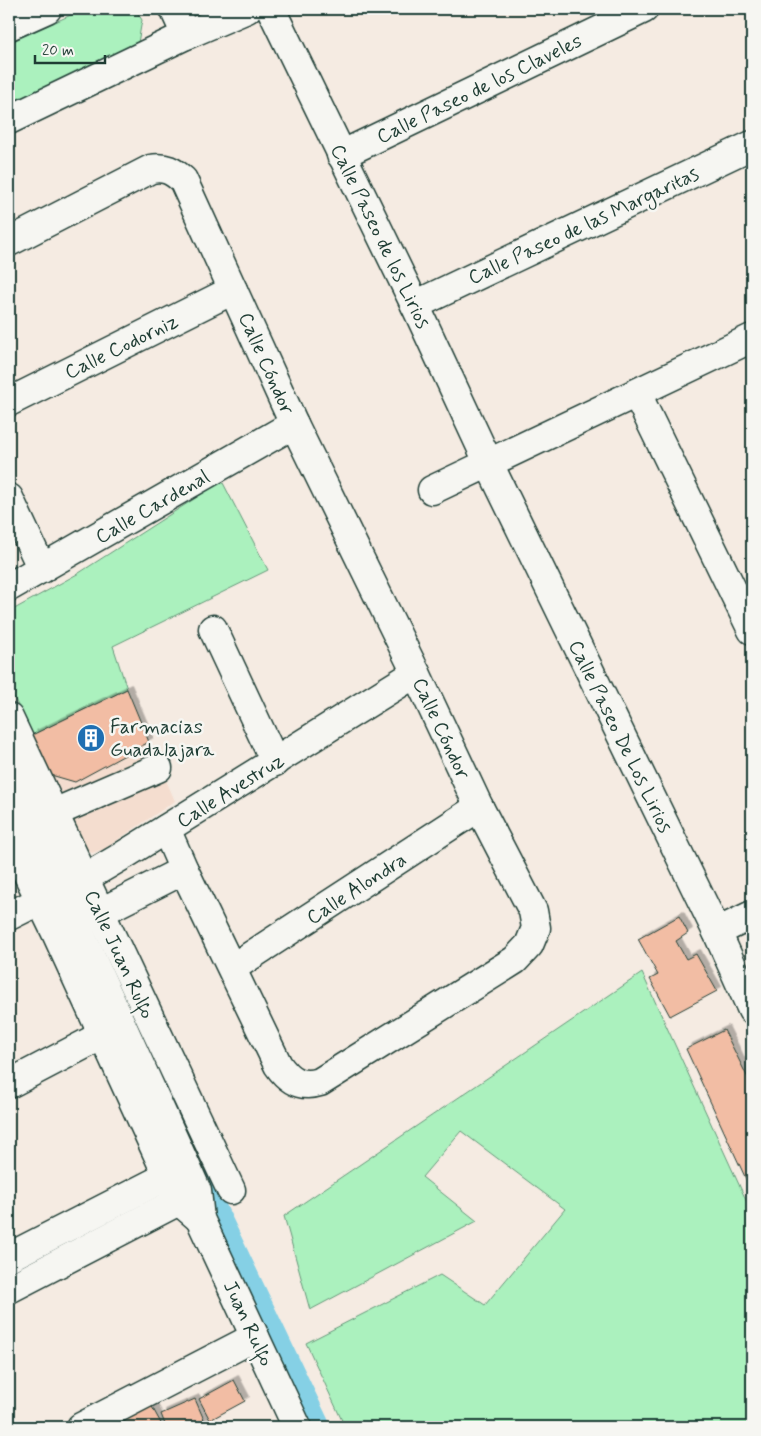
<svg xmlns="http://www.w3.org/2000/svg" width="761" height="1436" font-family="Mynerve,sans-serif">
<style>
.built{fill:#f4ddcf}
.green{fill:#abf1be;stroke:#659779}
.lines{fill:none;stroke-linecap:round;stroke-linejoin:round}
.canal{stroke:#85d0e5;stroke-width:25}
.building{fill:#f2bda4;stroke:#1f3d34;filter:url(#shadow)}
.minor-casing{stroke:#1f3d34;stroke-width:31}
.minor{stroke:#f6f6f2;stroke-width:28}
.labels{text-anchor:middle;stroke-width:5;stroke-linejoin:round;paint-order:stroke}
.street-label{font-size:20px;fill:#1f3d34;stroke:#f6f6f2}
.poi-label{font-size:20px;fill:#1f3d34;stroke:#f6f6f2;text-anchor:start}
</style>
<defs>
<filter id="shadow"><feDropShadow dx="4.5" dy="-4.5" stdDeviation="0" flood-color="#0004"/></filter>
</defs>
<rect width="100%" height="100%" fill="#f5ebe2"/>
<filter id="ink" filterUnits="userSpaceOnUse"><feTurbulence type="fractalNoise" baseFrequency=".02" numOctaves="2"/><feDisplacementMap in="SourceGraphic" scale="10" xChannelSelector="R" yChannelSelector="G"/><feConvolveMatrix kernelMatrix="1 2 1 2 8 2 1 2 1" color-interpolation-filters="sRGB"/></filter>
<g filter="url(#ink)">
<path class="built" d="M127,689L175,801L104,849L92,853L84,849L32,735Z"/>
<g class="green">
<path d="M84,9H135L142,20L138,43L9,105V43Z"/>
<path d="M222,481L268,570L113,646L127,689L32,735L9,687V612L79,573Z"/>
<path d="M642,973L752,1213V1427H345L306,1343L440,1275L485,1305L565,1209L461,1131L422,1177L477,1221L310,1310L284,1216Z"/>
</g>
<g class="lines">
<path class="canal" d="M211,1180L210,1200L318,1427"/>
</g>
<g class="building">
<path d="M127,689L149,742L75,782L51,775L32,735Z"/>
<path d="M679,916L688,933L676,941L686,959L696,954L717,991L670,1016L650,979L658,975L638,939Z"/>
<path d="M724,1030L752,1086V1192L686,1049Z"/>
<path d="M234,1380L245,1401L210,1420L199,1399Z"/>
<path d="M195,1399L205,1422L192,1427H166L161,1414Z"/>
<path d="M150,1403L163,1427H111Z"/>
</g>
<g class="lines">
<defs>
<g id="minor">
<path d="M174,9L186,35"/>
<path d="M271,9L415,305L489,464L717,932L752,1010"/>
<path d="M9,26L47,9"/>
<path d="M9,120L186,35L247,9"/>
<path d="M341,155L644,9"/>
<path d="M9,242L151,169C165,166 173,171 183,180L294,424L416,673L479,807L533,911L536,928L529,945L515,960L320,1082C301,1088 289,1081 278,1065L184,870L166,829"/>
<path d="M415,305L752,145"/>
<path d="M637,394L752,630"/>
<path d="M9,402L233,290"/>
<path d="M432,490L752,338"/>
<path d="M9,498L42,569"/>
<path d="M9,587L294,424"/>
<path d="M213,629L275,762"/>
<path d="M9,718L231,1190"/>
<path d="M9,777L186,1166L197,1191L200,1219L297,1427"/>
<path d="M54,813L158,768"/>
<path d="M9,836L56,933L179,1201L200,1219"/>
<path d="M9,916L85,878L124,855L416,673"/>
<path d="M85,920L184,870"/>
<path d="M717,932L752,915"/>
<path d="M232,968L479,807"/>
<path d="M9,1084L118,1027"/>
<path d="M9,1257L183,1168"/>
<path d="M9,1289L196,1192"/>
<path d="M81,1427L255,1337"/>
</g>
</defs>
<use href="#minor" class="minor-casing"/>
<use href="#minor" class="minor"/>
</g>
</g>
<defs>
<symbol id="building-disc" viewBox="-11 -11 22 22"><circle r="9.5" fill="#1f6fb2" stroke="#f6f6f2"/><path d="M-4-6H4V6H1V3H-1V6H-4ZM-2.5-4.3h1.7v1.8h-1.7ZM.8-4.3h1.7v1.8H.8ZM-2.5-1h1.7V.8h-1.7ZM.8-1h1.7V.8H.8Z" fill="#fff"/></symbol>
</defs>
<g fill-rule="evenodd">
<use href="#building-disc" x="75" y="722" width="32" height="32"/>
</g>
<g class="labels">
<g class="street-label">
<text transform="translate(479 88) rotate(-26)" y="7">Calle Paseo de los Claveles</text>
<text transform="translate(583 225) rotate(-25)" y="7">Calle Paseo de las Margaritas</text>
<text transform="translate(381 236) rotate(64)" y="7">Calle Paseo de los Lirios</text>
<text transform="translate(121 346) rotate(-26)" y="7">Calle Codorniz</text>
<text transform="translate(267 363) rotate(66)" y="7">Calle Cóndor</text>
<text transform="translate(152 506) rotate(-30)" y="7">Calle Cardenal</text>
<text transform="translate(442 728) rotate(65)" y="7">Calle Cóndor</text>
<text transform="translate(621 736) rotate(64)" y="7">Calle Paseo De Los Lirios</text>
<text transform="translate(230 790) rotate(-32)" y="7">Calle Avestruz</text>
<text transform="translate(356 888) rotate(-33)" y="7">Calle Alondra</text>
<text transform="translate(120 954) rotate(65)" y="7">Calle Juan Rulfo</text>
<text transform="translate(249 1323) rotate(65)" y="7">Juan Rulfo</text>
</g>
<g class="poi-label">
<text x="110" y="733">Farmacias<tspan x="110" dy="23">Guadalajara</tspan></text>
</g>
</g>
<rect width="761" height="1436" fill="none" stroke="#f6f6f2" stroke-width="30"/>
<rect x="15" y="15" width="731" height="1406" fill="none" stroke="#1f3d34" stroke-width="2" filter="url(#ink)"/>
<path d="M35 55v8h70v-8" fill="none" stroke="#1f3d34" stroke-width="2.5"/>
<text x="42" y="55" font-size="15" fill="#1f3d34" stroke="#f6f6f2" stroke-width="4" paint-order="stroke">20 m</text>
</svg>
